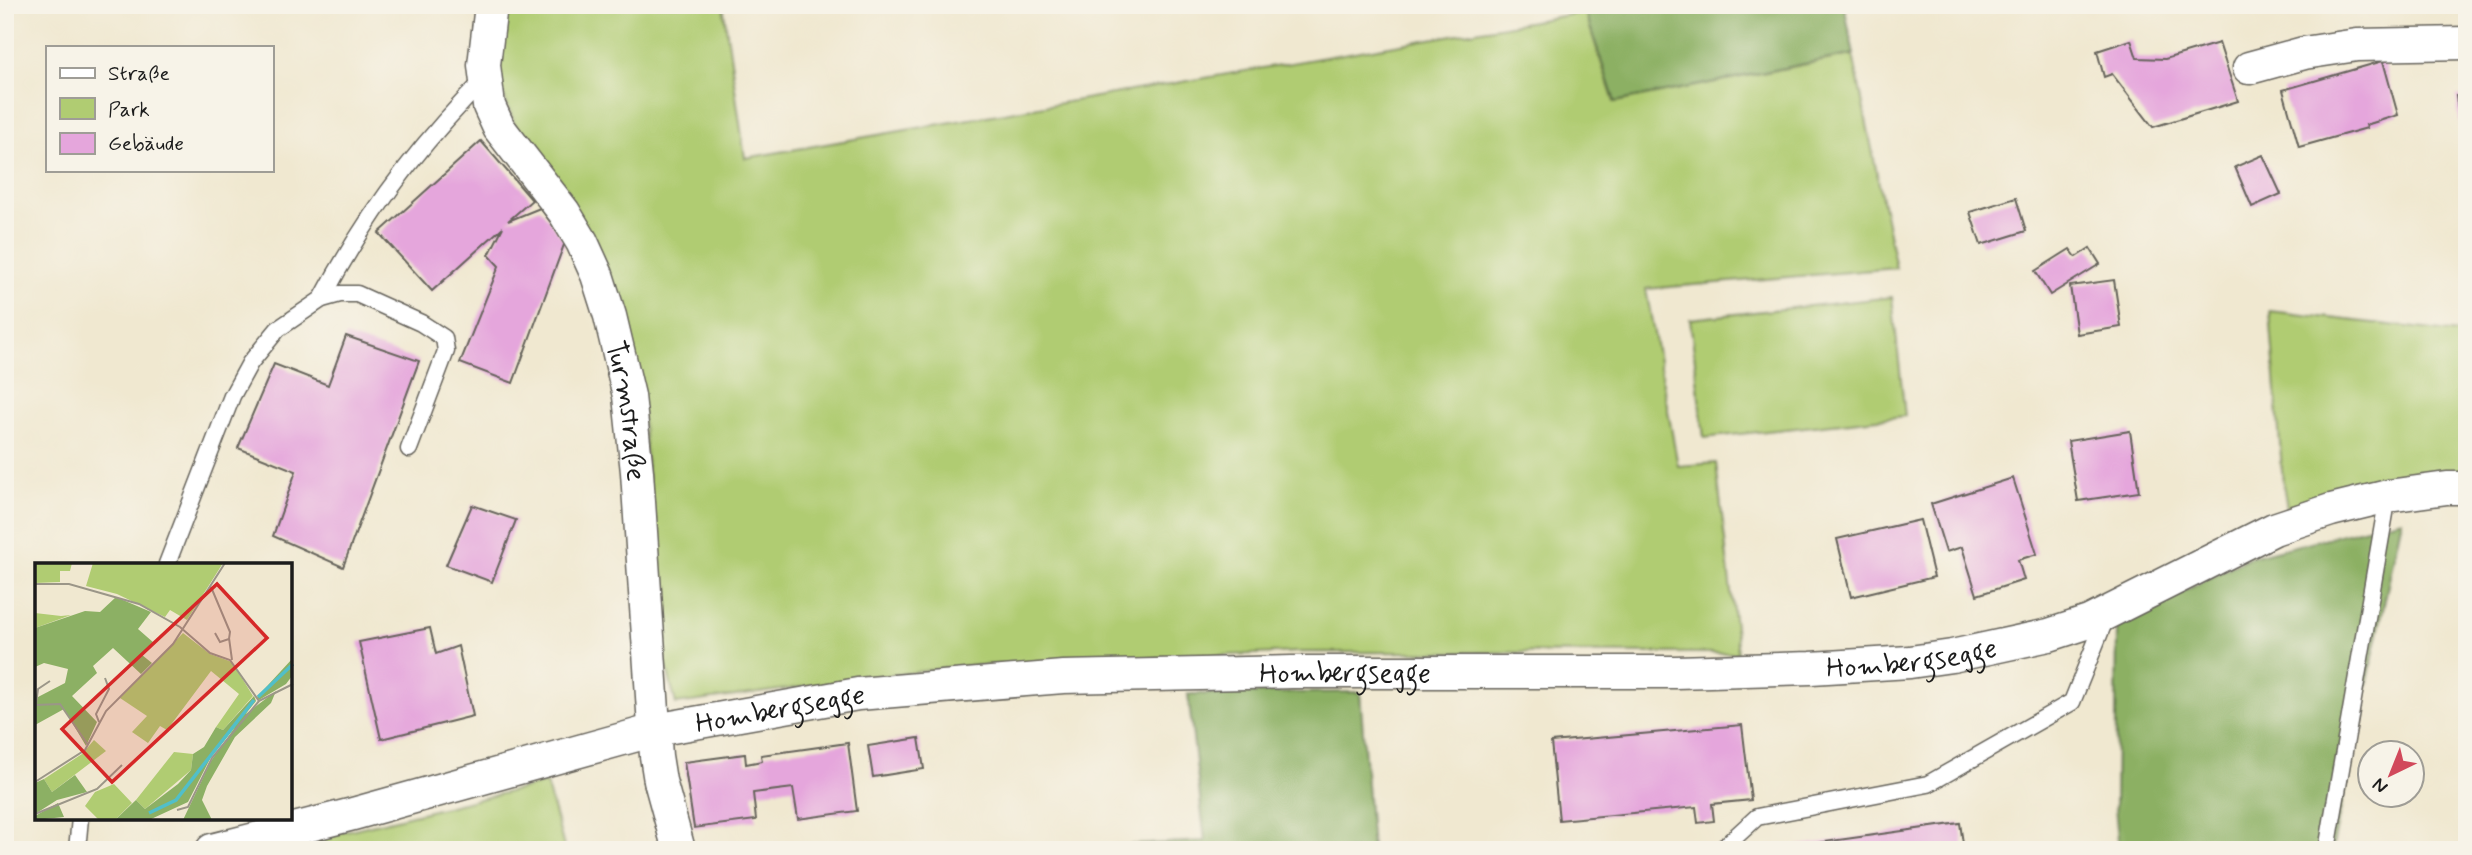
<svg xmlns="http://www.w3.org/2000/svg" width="2472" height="855" font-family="Mynerve,sans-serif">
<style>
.green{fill:#b0cc72;stroke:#667447;stroke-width:2}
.forest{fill:#8cb064;stroke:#546640;stroke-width:2}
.building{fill:#e5a6dc}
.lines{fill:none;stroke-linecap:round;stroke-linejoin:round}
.lane-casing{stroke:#66635b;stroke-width:19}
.street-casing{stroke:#66635b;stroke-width:35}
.lane{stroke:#fff;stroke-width:16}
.street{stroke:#fff;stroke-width:32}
.labels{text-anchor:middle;stroke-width:7;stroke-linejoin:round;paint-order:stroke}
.street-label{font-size:28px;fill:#1c1c1c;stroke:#f7f3e8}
.inset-river{fill:none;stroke:#51bfc9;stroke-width:3.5}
.inset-road{fill:none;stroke:#9b9688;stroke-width:2}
.view{fill:#d62828;fill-opacity:0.15;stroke:#d62828;stroke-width:3.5}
.inset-edge{fill:none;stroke:#1c1c1c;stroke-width:3.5}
</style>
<rect width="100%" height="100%" fill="#f7f3e8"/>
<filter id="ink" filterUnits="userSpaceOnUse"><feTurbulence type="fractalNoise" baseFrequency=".0143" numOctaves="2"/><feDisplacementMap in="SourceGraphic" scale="14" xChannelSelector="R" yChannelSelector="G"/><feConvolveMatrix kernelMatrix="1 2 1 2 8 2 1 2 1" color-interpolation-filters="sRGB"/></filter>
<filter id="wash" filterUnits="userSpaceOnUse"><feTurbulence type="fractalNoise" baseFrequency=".00686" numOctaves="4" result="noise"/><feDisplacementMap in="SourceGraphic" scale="28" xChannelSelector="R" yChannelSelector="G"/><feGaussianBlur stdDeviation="1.57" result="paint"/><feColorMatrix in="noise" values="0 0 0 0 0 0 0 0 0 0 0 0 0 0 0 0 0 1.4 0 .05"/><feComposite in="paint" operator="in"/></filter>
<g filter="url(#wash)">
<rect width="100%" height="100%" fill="#f0e8d0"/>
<g class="green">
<path d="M505,5H723L745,158L1585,12L1614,102L1853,55L1896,268L1646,289L1678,466L1716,463L1738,653L1302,652L961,666L676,704L664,657L640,389L521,140L494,71Z"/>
<path d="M1892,297L1905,416L1704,438L1690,319Z"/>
<path d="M2270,311L2467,334V472H2426L2349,485L2287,508L2283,484Z"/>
<path d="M546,783L565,850H267Z"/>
</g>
<g class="forest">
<path d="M1608,5H1844L1854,54L1615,102L1585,11Z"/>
<path d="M2402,519L2332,850H2119L2115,807L2117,627L2247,558Z"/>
<path d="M1360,692L1372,850H1035L1205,841L1188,694Z"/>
</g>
<g id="blocks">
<g class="building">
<path d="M2131,40L2137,58L2165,59L2219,43L2238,101L2153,127L2112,74L2104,77L2097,51Z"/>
<path d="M2383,61L2398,115L2366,125L2367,128L2299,147L2283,90Z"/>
<path d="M2467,95V150L2464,151L2456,96Z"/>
<path d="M481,141L532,200L508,221L540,208L565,242L513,383L460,363L499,266L489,255L503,227L432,291L379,233Z"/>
<path d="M2263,155L2281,194L2252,207L2235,167Z"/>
<path d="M2016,198L2026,231L1981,245L1970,212Z"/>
<path d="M2090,248L2100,264L2050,295L2035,271L2070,249L2076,257Z"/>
<path d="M2114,280L2121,327L2077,334L2070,286Z"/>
<path d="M346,336L419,361L343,567L273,536L296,471L238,448L274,364L328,385Z"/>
<path d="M2130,431L2139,492L2078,501L2068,441Z"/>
<path d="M2013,478L2037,554L2018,560L2024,580L1977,595L1962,547L1946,552L1931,504Z"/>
<path d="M472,505L516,520L492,582L446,565Z"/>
<path d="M1920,520L1934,577L1851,597L1837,539Z"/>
<path d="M430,628L436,654L458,646L473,716L381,739L359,642Z"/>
<path d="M1742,725L1751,800L1712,804L1714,821L1698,823L1696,807L1559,820L1551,742Z"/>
<path d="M919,738L924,769L873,777L868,746Z"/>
<path d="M848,743L857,811L798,819L793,788L753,793L756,820L694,828L684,762L745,754L746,764L762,761L761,755Z"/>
<path d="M1960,823L1964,850H1781V848Z"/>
</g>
</g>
</g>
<g filter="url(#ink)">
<use href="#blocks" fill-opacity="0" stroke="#66635b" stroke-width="2"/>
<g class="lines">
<defs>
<g id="lane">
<path d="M322,299C365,217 420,143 486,78"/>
<path d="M167,564L232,396L250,363L278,329L322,299L340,294H357L421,323L444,338L446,351L409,449"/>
<path d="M77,850L80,818"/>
<path d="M1721,850L1757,817L1928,784L2072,702L2107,615"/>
<path d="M2327,850L2388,496"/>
</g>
<g id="street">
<path id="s1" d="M491,5L484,65L489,106L499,128L564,212L582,242L597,275L610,316L629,396L637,472L656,756L660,781L679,850"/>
<path d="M2249,68L2304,53L2357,45L2467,43"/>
<path id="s2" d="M212,850L353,814L655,730L858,694L1063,677L1292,672H1676L1811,668L1910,662L1952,656L2049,635L2089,622L2274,529L2331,510L2388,496L2447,488H2467"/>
</g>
</defs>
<use href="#lane" class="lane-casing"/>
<use href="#street" class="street-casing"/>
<use href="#lane" class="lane"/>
<use href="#street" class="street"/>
</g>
</g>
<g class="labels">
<g class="street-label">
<text dy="10" stroke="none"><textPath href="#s1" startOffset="443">Turmstraße</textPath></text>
<text dy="10" stroke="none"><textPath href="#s2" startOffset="1720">Hombergsegge</textPath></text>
<text dy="10" stroke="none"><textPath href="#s2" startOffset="1153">Hombergsegge</textPath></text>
<text dy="10" stroke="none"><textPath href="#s2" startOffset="586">Hombergsegge</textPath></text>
</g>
</g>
<g transform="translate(35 563)">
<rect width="257" height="257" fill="#f0e8d0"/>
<path d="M0,0H37L35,8H25V19L0,20ZM58,0H188L152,57L135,47L130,54L82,31L51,23ZM0,50L26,53L36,52L0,65ZM148,70L175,91L197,99L218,133L188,167L181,164L204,131L176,108L132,167L125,163L113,180L97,169L112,153L85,135ZM59,177L71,188L17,229L9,216L47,191ZM139,189L158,191L156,207L110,246L101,237ZM79,221L97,240L80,257H64L50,243L60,229Z" fill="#b0cc72"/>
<path d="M81,34L116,49L103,66L119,80L107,92L117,100L106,111L78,85L58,103L62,110L37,133L62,159L51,183L29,146L0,162V128L3,134L30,120L33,106L9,100L0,104V65L50,48L65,49ZM257,96V113L251,121L224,137L222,134ZM241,128L236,140L200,174L172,223L167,237L177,257H148L176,198L208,153ZM219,133L221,138L176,194L153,239L114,257H80L101,237L110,246L143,221L156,207L158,191L169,184L181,164L188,167ZM40,212L52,229L22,237L0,251V220L9,216L17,229ZM23,240L29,254L0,257V253Z" fill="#8cb064"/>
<path class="inset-river" d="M223,134L258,101M114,250L141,237L219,137"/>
<path class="inset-road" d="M0,21H34L104,41L145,64L175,90L195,97L224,138L258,121M176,24L195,69L194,76L185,79L180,70M194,75L197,97M1,141L3,126L15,118M0,142L25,141L53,182M64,159L61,151L74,126L70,115M0,219L50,187L71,148L138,81L190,0M142,247L153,244L177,195L224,138M0,251L62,226L87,202"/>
<path class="view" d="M182,21L232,75L77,219L27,166Z"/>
<rect width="257" height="257" class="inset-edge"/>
</g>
<rect width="2472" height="855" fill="none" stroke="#f7f3e8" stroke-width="28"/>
<rect x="46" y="46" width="228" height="126" fill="#f7f3e8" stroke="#9f9d96" stroke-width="2"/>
<rect x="60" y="68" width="35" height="10" fill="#ffffff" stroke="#9f9d96" stroke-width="2"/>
<text x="108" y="80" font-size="21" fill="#1c1c1c">Straße</text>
<rect x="60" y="98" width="35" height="21" fill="#b0cc72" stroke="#9f9d96" stroke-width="2"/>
<text x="108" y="116" font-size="21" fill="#1c1c1c">Park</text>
<rect x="60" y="133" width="35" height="21" fill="#e5a6dc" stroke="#9f9d96" stroke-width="2"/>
<text x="108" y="150" font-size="21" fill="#1c1c1c">Gebäude</text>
<g transform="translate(2391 774) rotate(223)"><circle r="33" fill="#f7f3e8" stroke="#9f9d96" stroke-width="2"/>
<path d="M0-5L12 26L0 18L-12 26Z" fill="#d1495b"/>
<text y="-10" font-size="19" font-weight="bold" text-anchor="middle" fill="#1c1c1c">N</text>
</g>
</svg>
